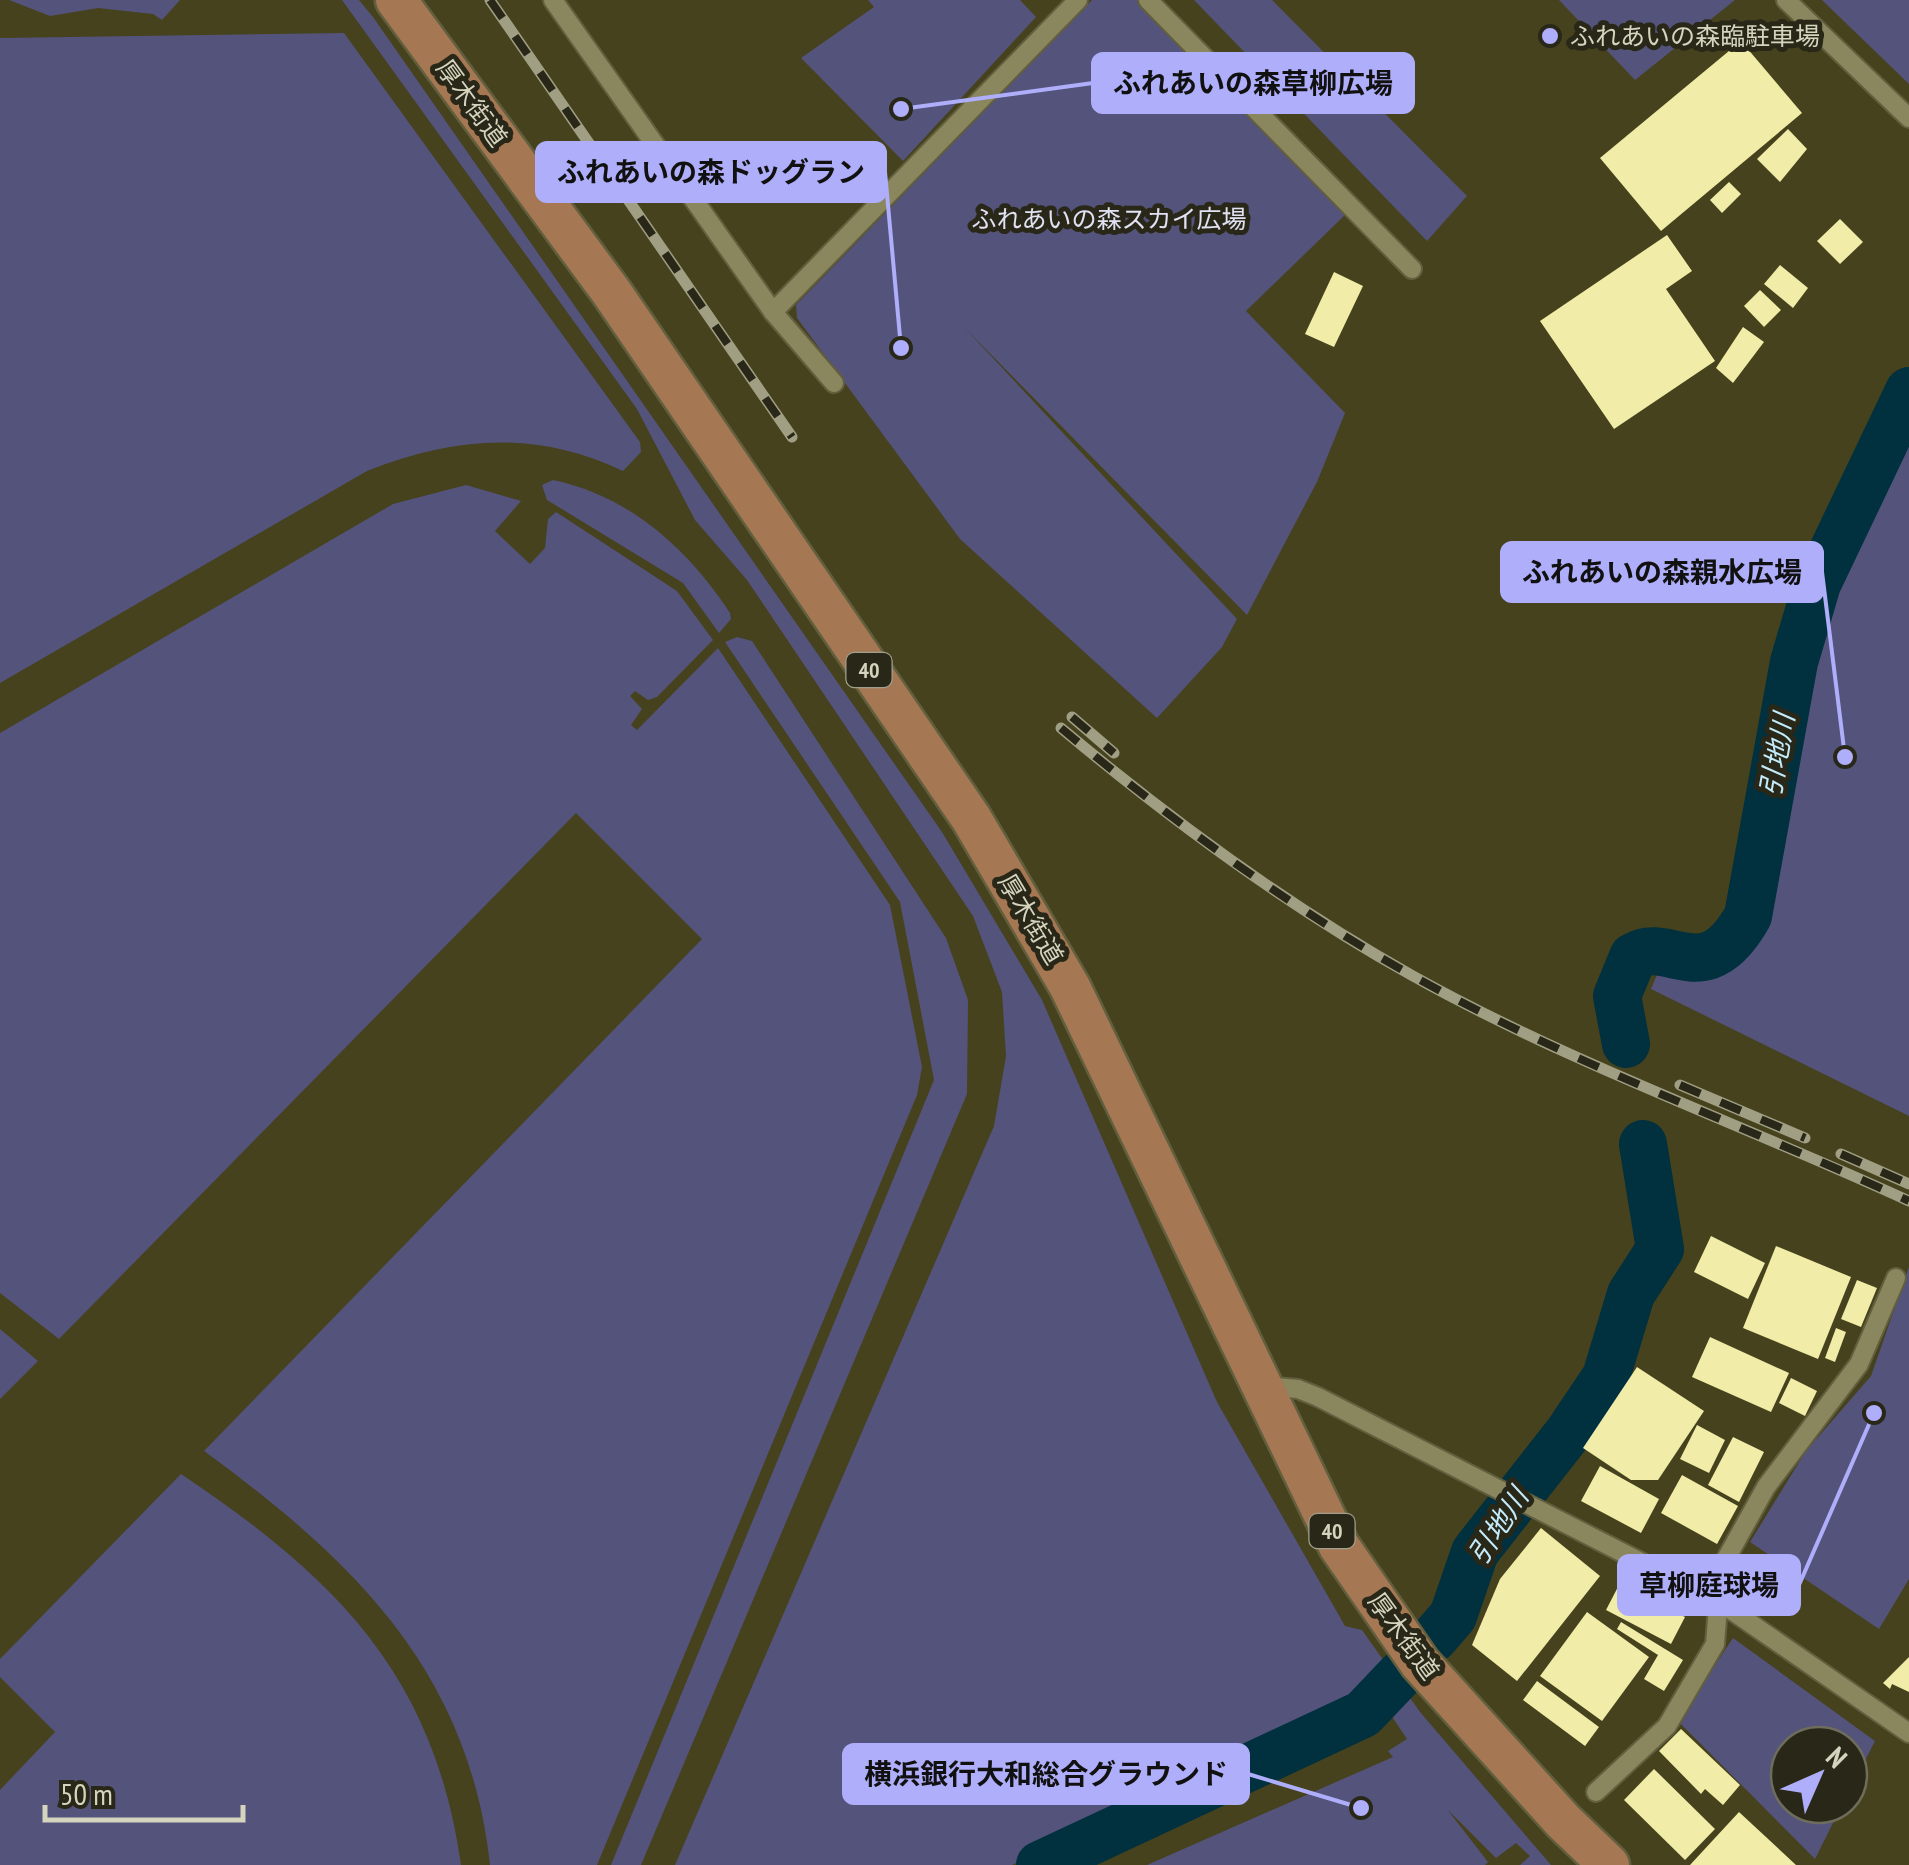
<svg xmlns="http://www.w3.org/2000/svg" width="1909" height="1865" font-family="'PT Sans Narrow','Noto Sans JP',sans-serif">
<style>
.green{fill:#54537c}
.lines{fill:none;stroke-linecap:round;stroke-linejoin:round}
.river{stroke:#01303e;stroke-width:48}
.building{fill:#f1eca7}
.minor-casing{stroke:#625f3e;stroke-width:22}
.major-casing{stroke:#625f3e;stroke-width:45}
.minor{stroke:#8a875f;stroke-width:18}
.major{stroke:#a57753;stroke-width:40}
.rail-casing{stroke:#a09f84;stroke-width:11}
.rail{stroke:#292818;stroke-width:8;stroke-dasharray:22;stroke-linecap:butt}
.poi-dot{fill:#afaefa;stroke:#292818;stroke-width:4}
.labels{text-anchor:middle;stroke-width:10;stroke-linejoin:round;paint-order:stroke}
.shield{fill:#292818;stroke:#a1a08d;stroke-width:2.5}
.shield-label{font-size:22px;font-weight:bold;fill:#d5d4bf}
.poi-label{font-size:25px;fill:#d5d4bf;stroke:#292818;text-anchor:start}
.street-label{font-size:25px;fill:#d5d4bf;stroke:#292818}
.park-label{font-size:25px;fill:#e0e1f2;stroke:#292818}
.water-label{font-size:28px;font-style:italic;fill:#c3ebfb;stroke:#292818}
.leader{fill:none;stroke:#afaefa;stroke-width:4}
.callout-dot{fill:#afaefa;stroke:#292818;stroke-width:4}
.callout{fill:#afaefa;stroke:#afaefa;stroke-width:4}
.callout-label{font-size:28px;text-anchor:middle;font-weight:bold;fill:#111}
</style>
<rect width="100%" height="100%" fill="#45421d"/>
<g class="green">
<path d="M9,0H180L162,20L153,14L98,8L50,16Z"/>
<path d="M342,0H359L373,17L942,832L1042,1000L1217,1402L1345,1626L1362,1630L1420,1712L1551,1865H1520L1530,1856L1516,1843L1496,1858L1447,1809L1488,1862L1485,1865H1147L1393,1757L1388,1751L1407,1739L1383,1703L1215,1764L1012,1865H675L994,1126L1006,1056L1002,992L973,916L747,580L695,520L637,409Z"/>
<path d="M868,0H1020L1036,17L903,161L801,58L874,7Z"/>
<path d="M1092,0H1137L1345,215L1246,311L1345,413L1317,482L1247,615L963,326L1237,619L1222,647L1157,718L960,539L797,318L796,305Z"/>
<path d="M1194,0H1272L1467,196L1427,241Z"/>
<path d="M1559,0H1735L1635,80Z"/>
<path d="M1822,0H1909V84Z"/>
<path d="M344,33L640,442L641,452L623,471C536,430 455,436 367,471L0,683V38Z"/>
<path d="M1906,433L1909,435V1116L1651,989L1659,970L1716,932L1746,890L1817,623Z"/>
<path d="M553,480C630,496 688,549 730,613L731,619L719,633L683,583L547,500L542,485Z"/>
<path d="M466,485L521,501L495,531L530,564L545,548L548,519L556,512L677,591L713,640L657,697L648,700L635,691L630,696L642,709L631,725L637,730L718,648L890,905L922,1067L917,1095L597,1865H490C469,1671 353,1560 204,1451L702,939L576,813L59,1339L0,1293V733L393,504Z"/>
<path d="M737,637L752,641L946,938L968,1000L967,1094L641,1865H611L934,1080L900,902L725,642Z"/>
<path d="M1909,1267V1579L1879,1629L1750,1542L1806,1451L1871,1376Z"/>
<path d="M0,1329L38,1361L0,1399Z"/>
<path d="M181,1474C335,1577 434,1674 461,1865H0V1790L55,1732L0,1677V1659Z"/>
<path d="M1733,1638L1875,1741L1849,1792V1745H1789V1805H1842L1815,1859L1678,1721Z"/>
</g>
<g class="lines">
<g class="river">
<path d="M1626,1044L1617,996L1633,957C1670,934 1704,994 1748,916L1794,662L1817,584L1909,391"/>
<path d="M1434,1638L1453,1616L1475,1552L1569,1432L1606,1377L1631,1294L1660,1249L1643,1144"/>
<path d="M1040,1865L1363,1714L1401,1674"/>
</g>
</g>
<g class="building">
<path d="M1741,41L1802,113L1661,231L1600,158Z"/>
<path d="M1788,129L1807,149L1780,182L1757,159Z"/>
<path d="M1729,182L1741,194L1722,213L1710,200Z"/>
<path d="M1840,219L1863,242L1840,264L1817,241Z"/>
<path d="M1667,235L1692,271L1666,289L1715,361L1614,429L1540,321Z"/>
<path d="M1780,265L1808,288L1793,308L1764,284Z"/>
<path d="M1334,272L1363,286L1334,347L1305,334Z"/>
<path d="M1760,290L1781,310L1764,327L1744,306Z"/>
<path d="M1743,327L1764,342L1733,383L1716,368Z"/>
<path d="M1711,1236L1765,1263L1748,1299L1694,1272Z"/>
<path d="M1776,1246L1851,1277L1818,1359L1743,1328Z"/>
<path d="M1857,1280L1877,1288L1861,1327L1841,1319Z"/>
<path d="M1836,1328L1846,1332L1835,1362L1825,1358Z"/>
<path d="M1710,1337L1789,1373L1771,1412L1692,1377Z"/>
<path d="M1637,1367L1704,1411L1658,1480H1631L1583,1448Z"/>
<path d="M1791,1378L1817,1391L1805,1416L1779,1403Z"/>
<path d="M1697,1425L1725,1440L1709,1473L1680,1459Z"/>
<path d="M1733,1437L1764,1452L1739,1502L1708,1485Z"/>
<path d="M1600,1466L1659,1499L1641,1533L1581,1501Z"/>
<path d="M1682,1475L1738,1506L1717,1544L1661,1513Z"/>
<path d="M1541,1528L1600,1576L1517,1681L1472,1645L1500,1579Z"/>
<path d="M1757,1563L1800,1591L1786,1611L1744,1583Z"/>
<path d="M1620,1583L1685,1617L1671,1644L1606,1610Z"/>
<path d="M1587,1612L1649,1657L1602,1721L1540,1676Z"/>
<path d="M1621,1622L1683,1660L1664,1691L1644,1679L1658,1655L1617,1629Z"/>
<path d="M1909,1657V1692L1892,1684L1890,1689L1883,1683Z"/>
<path d="M1537,1681L1599,1727L1585,1746L1523,1700Z"/>
<path d="M1681,1729L1740,1785L1723,1805L1705,1789L1701,1794L1659,1751Z"/>
<path d="M1654,1769L1715,1829L1685,1860L1624,1800Z"/>
<path d="M1739,1812L1796,1865H1690Z"/>
</g>
<g class="lines">
<defs>
<g id="minor">
<path d="M553,0L773,312L1078,0"/>
<path d="M1148,0L1412,269"/>
<path d="M1786,0L1909,118"/>
<path d="M773,312L834,383"/>
<path d="M1265,1386L1298,1389L1318,1397L1721,1603L1909,1733"/>
<path d="M1596,1792L1667,1726L1715,1644L1721,1568L1766,1487L1859,1364L1896,1278"/>
</g>
<path id="major" d="M396,0L612,293L971,818L1070,987L1339,1546L1420,1663L1563,1821L1609,1865"/>
</defs>
<use href="#minor" class="minor-casing"/>
<use href="#major" class="major-casing"/>
<use href="#minor" class="minor"/>
<use href="#major" class="major"/>
<defs>
<g id="rail">
<path d="M490,0L792,437"/>
<path d="M1072,717L1114,753"/>
<path d="M1061,728C1171,820 1287,906 1413,976C1571,1064 1744,1125 1909,1201"/>
<path d="M1680,1085L1805,1138"/>
<path d="M1841,1154L1909,1184"/>
</g>
</defs>
<use href="#rail" class="rail-casing"/>
<use href="#rail" class="rail"/>
</g>
<circle class="poi-dot" cx="1550" cy="36" r="10"/>
<g class="labels">
<g class="shield">
<rect x="846.5" y="653" width="45" height="34" rx="8"/>
<rect x="1309.5" y="1514" width="45" height="34" rx="8"/>
</g>
<g class="shield-label">
<text x="869" y="678">40</text>
<text x="1332" y="1539">40</text>
</g>
<g class="poi-label">
<text x="1570" y="45">ふれあいの森臨駐車場</text>
</g>
<g class="street-label">
<text transform="translate(472 103) rotate(54)" y="9">厚木街道</text>
<text transform="translate(1031 919) rotate(59)" y="9">厚木街道</text>
<text transform="translate(1404 1636) rotate(54)" y="9">厚木街道</text>
</g>
<g class="park-label">
<text x="1109" y="228">ふれあいの森スカイ広場</text>
</g>
<g class="water-label">
<text transform="translate(1777 755) rotate(-80)" y="10">引地川</text>
<text transform="translate(1498 1526) rotate(-57)" y="10">引地川</text>
</g>
</g>
<path class="leader" d="M901 109L1093 83M901 348L885 172M1845 757L1822 572M1874 1413L1799 1585M1361 1808L1248 1774"/>
<g class="callout-dot">
<circle cx="901" cy="109" r="10"/>
<circle cx="901" cy="348" r="10"/>
<circle cx="1845" cy="757" r="10"/>
<circle cx="1874" cy="1413" r="10"/>
<circle cx="1361" cy="1808" r="10"/>
</g>
<g class="callout">
<rect x="1093" y="54" width="320" height="58" rx="10"/>
<rect x="537" y="143" width="348" height="58" rx="10"/>
<rect x="1502" y="543" width="320" height="58" rx="10"/>
<rect x="1619" y="1556" width="180" height="58" rx="10"/>
<rect x="844" y="1745" width="404" height="58" rx="10"/>
</g>
<g class="callout-label">
<text x="1253" y="93">ふれあいの森草柳広場</text>
<text x="711" y="182">ふれあいの森ドッグラン</text>
<text x="1662" y="582">ふれあいの森親水広場</text>
<text x="1709" y="1595">草柳庭球場</text>
<text x="1046" y="1784">横浜銀行大和総合グラウンド</text>
</g>
<g transform="translate(1819 1775) rotate(45)"><circle r="48" fill="#292818" stroke="#6e6d5b" stroke-width="2.5"/>
<path d="M0-8L18 38L0 25L-18 38Z" fill="#afaefa"/>
<text y="-15" font-size="28" font-weight="bold" text-anchor="middle" fill="#d5d4bf">N</text>
</g>
<path d="M45 1805v15h198v-15" fill="none" stroke="#d5d4bf" stroke-width="5"/>
<text x="60" y="1805" font-size="30" fill="#d5d4bf" stroke="#292818" stroke-width="8" paint-order="stroke">50 m</text>
</svg>
